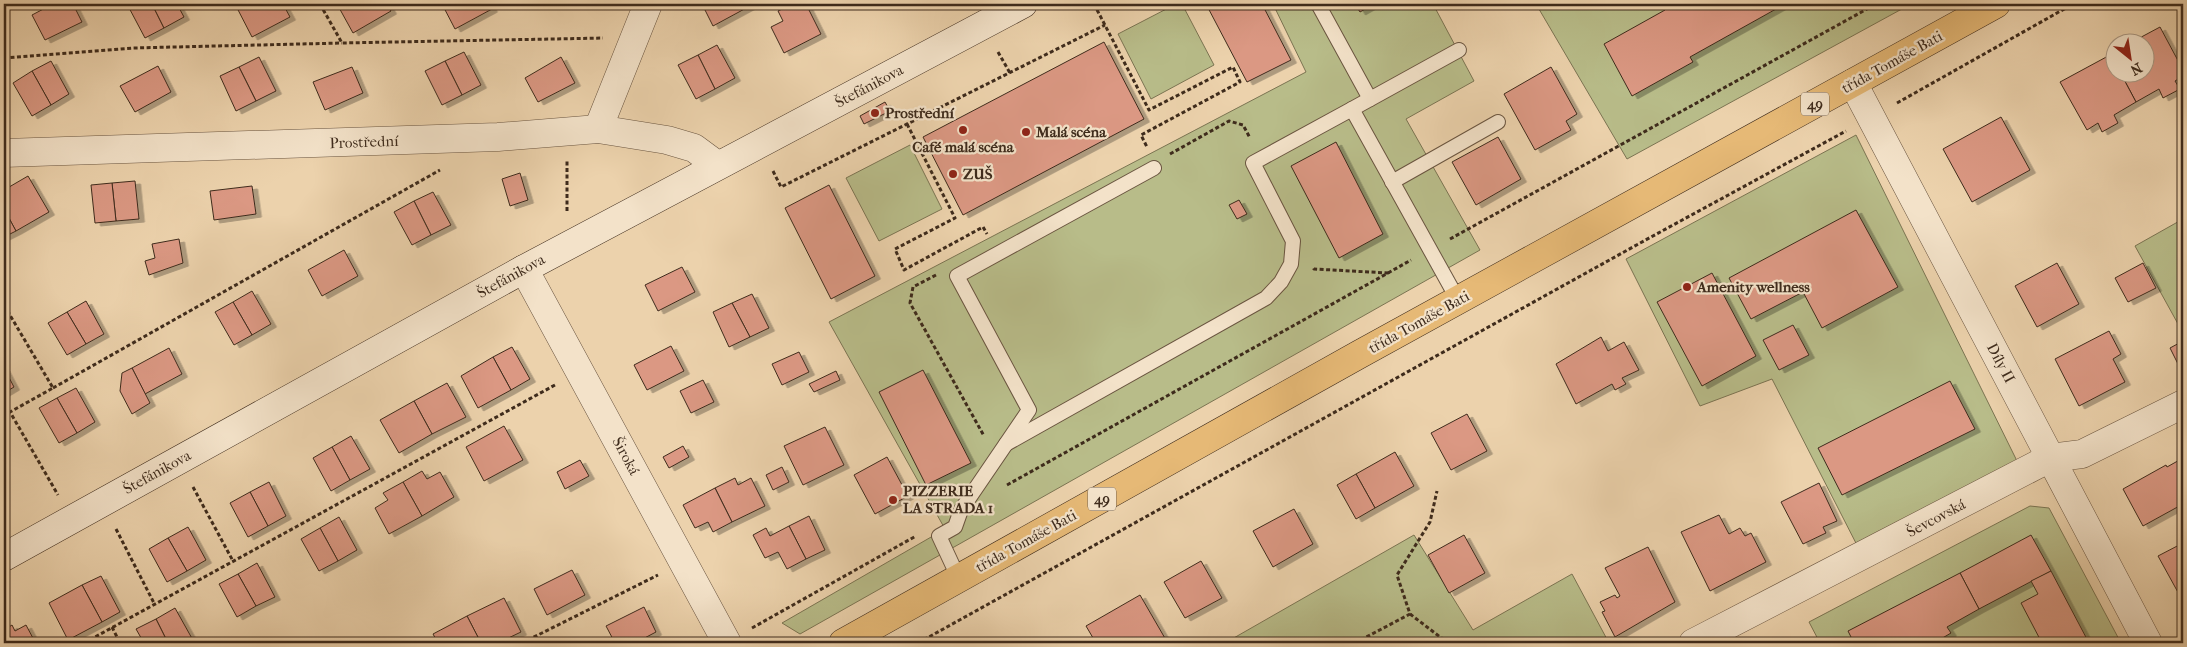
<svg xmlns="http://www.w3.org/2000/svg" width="2187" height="647" font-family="'IM FELL French Canon',serif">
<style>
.green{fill:#b8bc89;stroke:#7b7452}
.building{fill:#db9883;stroke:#3e2b1c;filter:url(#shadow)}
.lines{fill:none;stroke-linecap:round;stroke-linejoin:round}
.lane-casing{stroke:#6a5540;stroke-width:16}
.street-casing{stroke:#6a5540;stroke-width:29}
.secondary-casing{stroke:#3e2b1c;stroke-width:29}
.primary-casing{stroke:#3e2b1c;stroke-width:29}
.path{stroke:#3e2b1c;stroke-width:3;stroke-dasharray:4 2.5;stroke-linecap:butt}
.lane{stroke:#f3e2c9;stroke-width:14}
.street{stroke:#f3e2c9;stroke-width:28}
.secondary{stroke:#f3e2c9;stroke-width:28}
.primary{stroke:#e6b976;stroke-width:28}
.poi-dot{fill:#8f2418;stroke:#f3e2c9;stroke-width:2}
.labels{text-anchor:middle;stroke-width:4.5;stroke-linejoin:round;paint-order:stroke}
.shield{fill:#f3e2c9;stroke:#746250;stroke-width:1}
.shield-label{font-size:14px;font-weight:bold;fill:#3e2b1c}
.street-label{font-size:15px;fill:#3e2b1c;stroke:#f3e2c9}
.poi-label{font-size:15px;font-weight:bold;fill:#3e2b1c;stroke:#f3e2c9;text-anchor:start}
</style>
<defs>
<filter id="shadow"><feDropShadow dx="5.5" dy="3" stdDeviation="0" flood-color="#0004"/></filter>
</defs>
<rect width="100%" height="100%" fill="#ecd2ac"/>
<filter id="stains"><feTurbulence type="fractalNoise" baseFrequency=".004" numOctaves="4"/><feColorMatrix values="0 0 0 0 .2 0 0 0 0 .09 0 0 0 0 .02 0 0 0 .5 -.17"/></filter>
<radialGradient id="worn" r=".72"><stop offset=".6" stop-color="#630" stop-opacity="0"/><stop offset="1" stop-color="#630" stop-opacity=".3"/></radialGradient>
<g class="green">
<path d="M1176,4H1182L1214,65L1151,99L1118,34Z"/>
<path d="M1273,4H1433L1474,81L1406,119L1480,250L800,634L782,623L945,529L829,322L1306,72Z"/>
<path d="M1536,4H1911L1627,159Z"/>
<path d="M1856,135L2018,463L1860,551L1772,379L1700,406L1626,259Z"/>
<path d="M910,145L942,209L879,241L846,178Z"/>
<path d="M2183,219V333L2135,246Z"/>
<path d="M2030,506L2049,508L2121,643H1820L1809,622Z"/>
<path d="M1414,535L1473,630L1572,574L1609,643H1225Z"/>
</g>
<g class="building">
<path d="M53,4H73L82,22L45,40L32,15Z"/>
<path d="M127,4H152L164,28L145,38Z"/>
<path d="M152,4H177L184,17L164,28Z"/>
<path d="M235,4H283L290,17L252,37Z"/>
<path d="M337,4H387L391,11L353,33Z"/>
<path d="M442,4H489L492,9L455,29Z"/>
<path d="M702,4H749L750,6L713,26Z"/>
<path d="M792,4H806L821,34L784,53L771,27L783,21L778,11Z"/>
<path d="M1206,4H1262L1291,60L1247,82Z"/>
<path d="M1355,4H1374L1360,12Z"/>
<path d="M1664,4H1785L1690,57L1693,62L1632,96L1604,44L1665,10L1662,5Z"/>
<path d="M2160,27L2183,70V76L2175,81L2180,89L2163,98L2159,89L2136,102L2120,72H2144V42H2132Z"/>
<path d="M1104,42L1144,119L963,215L923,137Z"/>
<path d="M717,45L735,78L715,89L698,55Z"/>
<path d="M464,52L481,85L462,95L445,61Z"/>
<path d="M2114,52V63L2110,55Z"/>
<path d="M698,55L715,89L696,99L678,65Z"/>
<path d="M2110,55L2114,63V72H2120L2136,102L2114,115L2118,123L2102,132L2098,123L2087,130L2060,82Z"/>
<path d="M259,57L276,91L256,101L239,67Z"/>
<path d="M561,57L575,83L538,102L525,78Z"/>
<path d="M51,61L69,94L51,105L32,71Z"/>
<path d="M445,61L462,95L442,105L425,71Z"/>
<path d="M158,66L171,92L135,112L120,86Z"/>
<path d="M239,67L256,101L236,111L220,76Z"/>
<path d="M352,67L363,93L325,110L313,82Z"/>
<path d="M1551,67L1577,114L1566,121L1571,130L1535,150L1504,94Z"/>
<path d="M32,71L51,105L32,116L13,83Z"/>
<path d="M885,102L890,111L864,124L860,116Z"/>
<path d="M2001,117L2030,170L1972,202L1943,149Z"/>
<path d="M1498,137L1521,179L1476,205L1452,162Z"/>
<path d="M1336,142L1383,234L1339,258L1291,166Z"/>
<path d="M520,173L528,200L510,206L502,179Z"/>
<path d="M28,176L49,212L16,231L4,209V190Z"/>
<path d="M135,181L139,219L116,221L112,183Z"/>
<path d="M112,183L116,221L95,223L91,185Z"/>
<path d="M829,185L875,276L831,299L785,208Z"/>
<path d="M252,186L256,214L214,220L210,191Z"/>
<path d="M433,192L451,225L431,235L414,201Z"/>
<path d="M1239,200L1247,214L1237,219L1229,205Z"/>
<path d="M414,201L431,235L412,245L394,212Z"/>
<path d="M4,209L16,231L4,237Z"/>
<path d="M1856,210L1898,287L1822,328L1803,292L1751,319L1729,278Z"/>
<path d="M179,239L183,263L149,275L145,261L155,258L152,244Z"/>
<path d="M344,250L358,276L322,296L308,270Z"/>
<path d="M2057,263L2079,304L2037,327L2015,286Z"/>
<path d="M2143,263L2156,288L2128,302L2115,278Z"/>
<path d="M682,267L695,292L658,311L645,285Z"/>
<path d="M1712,273L1756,356L1702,386L1657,302Z"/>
<path d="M252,291L271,324L252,335L233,302Z"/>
<path d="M752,294L769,328L750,337L732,303Z"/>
<path d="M86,301L104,334L86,344L67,312Z"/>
<path d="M233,302L252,335L234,345L215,312Z"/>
<path d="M732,303L750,337L729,347L713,312Z"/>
<path d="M67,312L86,344L67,355L48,323Z"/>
<path d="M1793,325L1809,355L1779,370L1763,340Z"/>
<path d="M2109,331L2121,354L2113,359L2125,382L2079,406L2055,359Z"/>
<path d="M1601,337L1608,351L1624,342L1639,370L1622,378L1626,384L1615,390L1612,384L1576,404L1556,364Z"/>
<path d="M2183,341V371L2182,372L2170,348Z"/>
<path d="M671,346L684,371L647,390L634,365Z"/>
<path d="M512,347L530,379L511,390L493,357Z"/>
<path d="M169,348L182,374L145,394L132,368Z"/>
<path d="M799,352L809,372L782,385L772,364Z"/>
<path d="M493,357L511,390L478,408L461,376Z"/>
<path d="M4,368L14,387L4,393Z"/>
<path d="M132,368L150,403L132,414L120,391L122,373Z"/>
<path d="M923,370L971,463L926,485L879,392Z"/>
<path d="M836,371L840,380L814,392L809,384Z"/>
<path d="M703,380L714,402L691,413L680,391Z"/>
<path d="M1950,381L1975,429L1842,495L1818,448Z"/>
<path d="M447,383L466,417L432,434L414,401Z"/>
<path d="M76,388L95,422L77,433L57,398Z"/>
<path d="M57,398L77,433L59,443L39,408Z"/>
<path d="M414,401L432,434L399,453L380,420Z"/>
<path d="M1467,414L1487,451L1451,470L1431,433Z"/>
<path d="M504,426L523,460L484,481L466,447Z"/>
<path d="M825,427L844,465L803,485L784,446Z"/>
<path d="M351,436L370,469L350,480L332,447Z"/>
<path d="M683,446L689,457L669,468L663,457Z"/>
<path d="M332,447L350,480L331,491L313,458Z"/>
<path d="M1395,452L1414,486L1375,508L1356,474Z"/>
<path d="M887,457L908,496L875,514L854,475Z"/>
<path d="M2183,458V504L2143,526L2123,489L2166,465L2167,467Z"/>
<path d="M580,460L589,476L565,489L557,472Z"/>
<path d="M782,467L789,482L773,490L766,475Z"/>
<path d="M422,471L427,479L440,472L454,497L422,516L403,482Z"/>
<path d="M1356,474L1375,508L1356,519L1337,485Z"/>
<path d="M735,478L738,485L751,478L765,506L732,522L715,488Z"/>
<path d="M269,482L286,516L268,526L250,492Z"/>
<path d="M403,482L422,516L389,534L375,508L388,500L383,493Z"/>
<path d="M1819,483L1837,521L1823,527L1826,533L1803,544L1781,502Z"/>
<path d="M715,488L732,522L713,532L708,522L695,528L683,505Z"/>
<path d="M250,492L268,526L248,537L230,503Z"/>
<path d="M1294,509L1313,544L1273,567L1253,531Z"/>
<path d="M1719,515L1729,534L1740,528L1745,536L1751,533L1766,562L1710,591L1681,532Z"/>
<path d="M809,516L825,550L806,559L789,526Z"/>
<path d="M339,517L357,550L338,561L320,528Z"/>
<path d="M789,526L806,559L787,569L778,552L765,558L753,535L766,528L770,536Z"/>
<path d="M188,527L206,560L187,571L168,538Z"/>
<path d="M320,528L338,561L319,571L301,539Z"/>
<path d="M1464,535L1485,573L1449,593L1428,555Z"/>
<path d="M2031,535L2051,571L1979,609L1960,573Z"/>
<path d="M168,538L187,571L167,582L149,549Z"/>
<path d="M2183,543V594L2180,596L2158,556Z"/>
<path d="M1648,547L1675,602L1615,637L1602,612L1605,611L1600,602L1615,595L1617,598L1620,596L1605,568Z"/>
<path d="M1201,561L1222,598L1185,618L1164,582Z"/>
<path d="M257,563L275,597L256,606L238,574Z"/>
<path d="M572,570L585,595L547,615L534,589Z"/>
<path d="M2051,571L2089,643H2042L2021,603L2038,594L2031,581Z"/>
<path d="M1960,573L1979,609L1947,627L1951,633L1934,643H1854L1848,631Z"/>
<path d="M238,574L256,606L237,617L219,584Z"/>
<path d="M101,576L120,612L102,622L82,585Z"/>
<path d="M82,585L102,622L68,640L49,603Z"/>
<path d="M1140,595L1166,640L1160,643H1096L1086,626Z"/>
<path d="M504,598L521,632L498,643H481L467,616Z"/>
<path d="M644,607L656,632L635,643H615L606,626Z"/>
<path d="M175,608L194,642L191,643H168L156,619Z"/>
<path d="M467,616L481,643H438L433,634Z"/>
<path d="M156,619L168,643H144L136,629Z"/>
<path d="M12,625L15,631L26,625L34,640L28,643H4V630Z"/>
</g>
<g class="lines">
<defs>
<g id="lane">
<path d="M1318,4L1370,99"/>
<path d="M1352,109L1459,50"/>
<path d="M1392,182L1498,122"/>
<path d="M1006,444L1266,298L1281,282L1291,264L1293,241L1253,163L1352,109L1458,300"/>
<path d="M959,579L939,536L955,527L961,510L1029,410L957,276L1154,168"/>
</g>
<g id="street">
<path d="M1853,83L2148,643"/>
<path d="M598,129L648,4"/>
<path d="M4,153L498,137L598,129L667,140L694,148L717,165"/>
<path d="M524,269L727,643"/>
<path d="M1693,643L2050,458L2082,454L2183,404"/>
</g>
<path id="secondary" d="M4,557L524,269L1023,4"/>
<path id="primary" d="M843,643L1360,354L1996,4"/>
</defs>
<use href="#lane" class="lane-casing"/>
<use href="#street" class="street-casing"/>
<use href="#secondary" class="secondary-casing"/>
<use href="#primary" class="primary-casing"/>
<g class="path">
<path d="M320,4L342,43L603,38"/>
<path d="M1094,4L1149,110L1233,67L1240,82L1141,135L1147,147"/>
<path d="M998,52L1010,73"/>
<path d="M4,58L133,48L342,43"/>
<path d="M1897,103L2073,4"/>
<path d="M907,124L955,218L895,249L904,270L983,227L987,234"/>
<path d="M1170,154L1229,121L1243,125L1250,138"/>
<path d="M773,171L781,187L1105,25"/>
<path d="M567,211V160"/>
<path d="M1450,239L1876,4"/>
<path d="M1388,273L1411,260"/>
<path d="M936,275L913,287L910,303L984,436"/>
<path d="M4,305L53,388L10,412L58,495"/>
<path d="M53,388L440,170"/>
<path d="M4,415L10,412"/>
<path d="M1007,485L1388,273L1314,269L1313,267"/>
<path d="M193,487L233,561"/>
<path d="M116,529L155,605"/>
<path d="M1410,614L1448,643"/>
<path d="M112,627L120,643"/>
<path d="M752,628L916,536"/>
<path d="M84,643L555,385"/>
<path d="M522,643L658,575"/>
<path d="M918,643L1651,237L1846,131"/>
<path d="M1355,643L1410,614L1397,575L1430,522L1437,491"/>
</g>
<use href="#lane" class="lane"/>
<use href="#street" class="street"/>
<use href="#secondary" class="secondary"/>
<use href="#primary" class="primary"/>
</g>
<g class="poi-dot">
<circle cx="875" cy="113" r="5"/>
<circle cx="963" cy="130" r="5"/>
<circle cx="1026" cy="132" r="5"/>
<circle cx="953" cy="174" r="5"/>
<circle cx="1687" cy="287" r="5"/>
<circle cx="893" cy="500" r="5"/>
</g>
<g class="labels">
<g class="shield">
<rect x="1801" y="92.5" width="28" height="23" rx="4"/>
<rect x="1088" y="487.5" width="28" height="23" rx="4"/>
</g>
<g class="shield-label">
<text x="1815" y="109">49</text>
<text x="1102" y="504">49</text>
</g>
<g class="street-label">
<text transform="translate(1892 62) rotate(-29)" y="5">třída Tomáše Bati</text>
<text transform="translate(869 86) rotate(-28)" y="5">Štefánikova</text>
<text transform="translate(364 142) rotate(-2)" y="5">Prostřední</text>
<text transform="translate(511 276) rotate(-29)" y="5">Štefánikova</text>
<text transform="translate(1419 322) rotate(-29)" y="5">třída Tomáše Bati</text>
<text transform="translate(2001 363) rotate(62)" y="5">Díly II</text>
<text transform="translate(626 456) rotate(62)" y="5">Široká</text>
<text transform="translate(157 472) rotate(-29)" y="5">Štefánikova</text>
<text transform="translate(1936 518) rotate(-28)" y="5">Ševcovská</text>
<text transform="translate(1026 541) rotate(-29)" y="5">třída Tomáše Bati</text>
</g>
<g class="poi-label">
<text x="885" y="118">Prostřední</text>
<text x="1036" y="137">Malá scéna</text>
<text x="963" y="152" text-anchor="middle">Café malá scéna</text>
<text x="963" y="179">ZUŠ</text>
<text x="1697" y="292">Amenity wellness</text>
<text x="903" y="496">PIZZERIE<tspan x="903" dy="17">LA STRADA 1</tspan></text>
</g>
</g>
<rect width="2187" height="647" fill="none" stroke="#ecd2ac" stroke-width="20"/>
<rect x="5" y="5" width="2177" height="637" fill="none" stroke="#3e2b1c" stroke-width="2.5"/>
<rect x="10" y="10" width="2167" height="627" fill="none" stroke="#3e2b1c"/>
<g transform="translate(2130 58) rotate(150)"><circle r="24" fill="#f3e2c9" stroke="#ab9984"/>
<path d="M0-4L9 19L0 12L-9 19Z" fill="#8f2418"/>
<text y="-8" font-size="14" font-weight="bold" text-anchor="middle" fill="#3e2b1c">N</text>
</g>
<rect width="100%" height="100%" filter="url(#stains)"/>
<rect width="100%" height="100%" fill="url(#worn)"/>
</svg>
